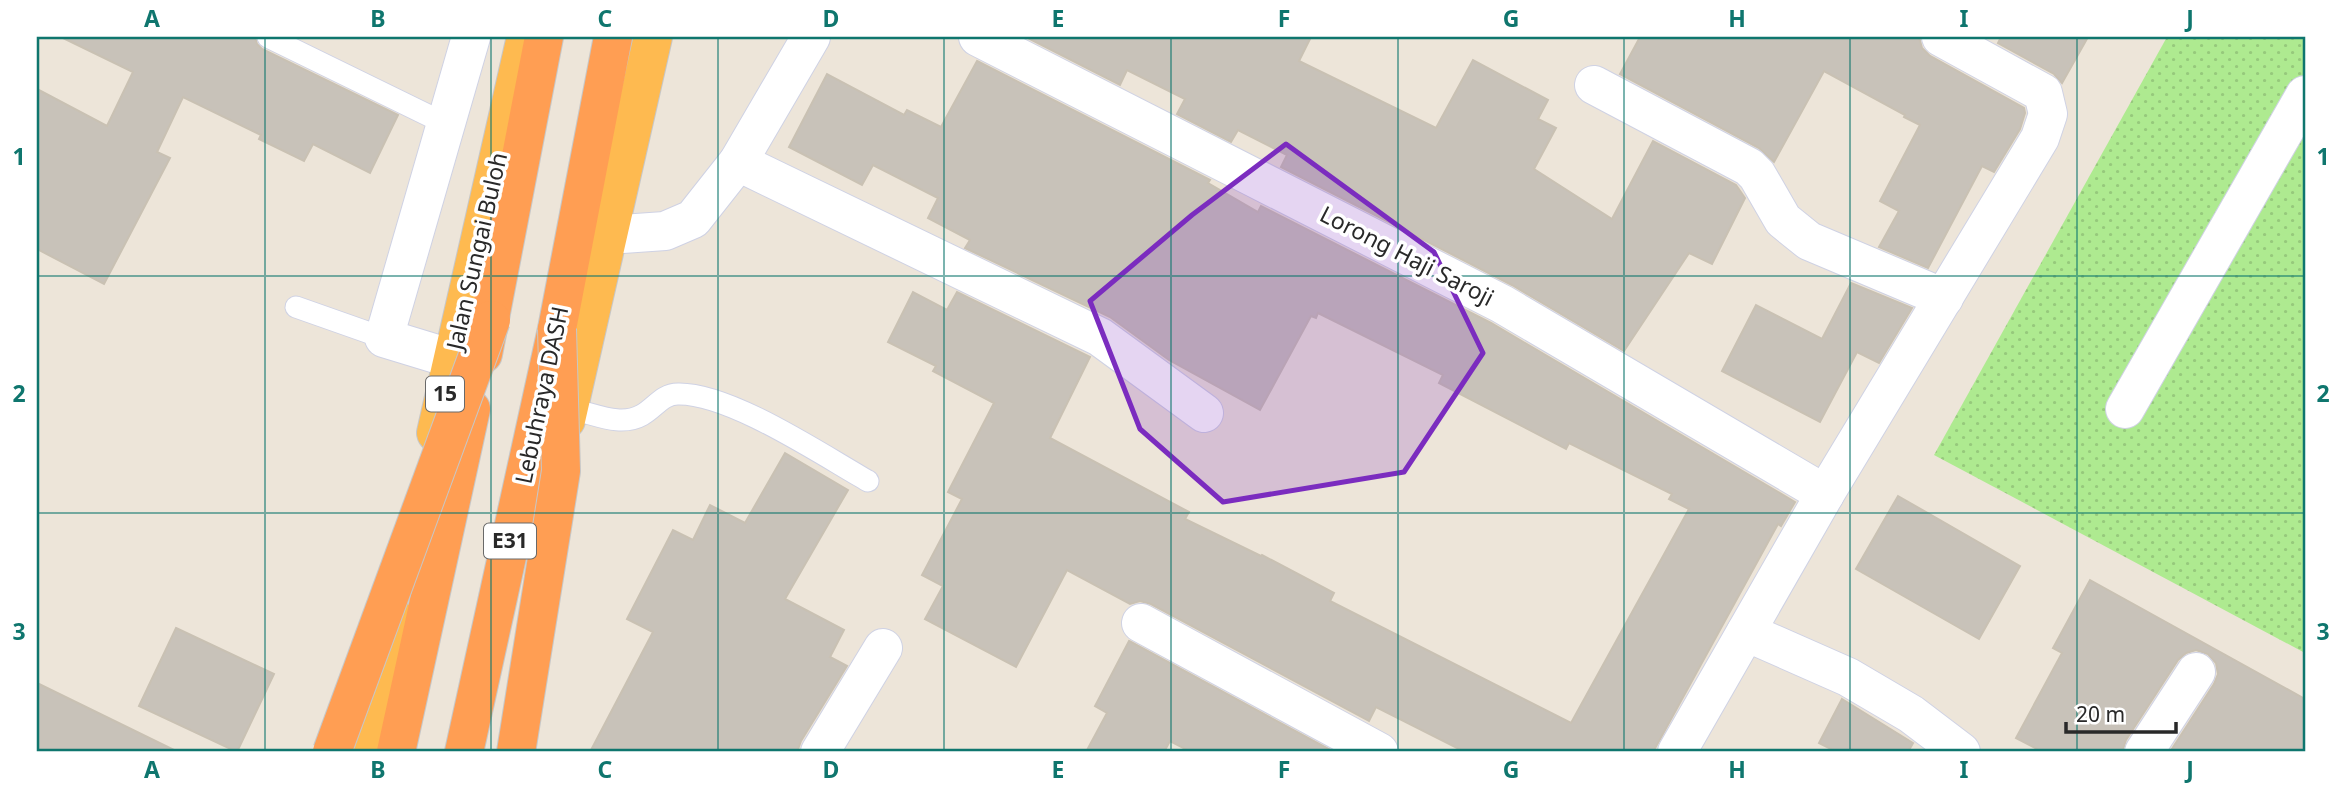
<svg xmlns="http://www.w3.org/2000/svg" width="2342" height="789" font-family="'Noto Sans',sans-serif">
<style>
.grass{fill:url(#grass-dots)}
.building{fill:#c8c2b9;stroke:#c9c1b3;stroke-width:2}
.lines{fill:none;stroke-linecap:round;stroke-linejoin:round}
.service-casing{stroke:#cfd2e4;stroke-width:23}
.minor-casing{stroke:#cfd2e4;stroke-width:40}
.trunk-casing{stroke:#c7c7c7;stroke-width:40}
.motorway-casing{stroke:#c7c7c7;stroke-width:40}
.service{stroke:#fff;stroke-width:21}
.minor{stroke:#fff;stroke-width:38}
.trunk{stroke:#feba50;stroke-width:38}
.motorway{stroke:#ff9e53;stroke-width:38}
.motorway-bridge-casing{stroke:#c7c7c7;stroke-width:40;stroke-linecap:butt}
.motorway-bridge{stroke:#ff9e53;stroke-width:38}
.marked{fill:#7b2cbf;fill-opacity:0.2;stroke:#7b2cbf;stroke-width:5;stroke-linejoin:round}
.grid{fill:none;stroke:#0f766e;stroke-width:2;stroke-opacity:0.55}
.labels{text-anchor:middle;stroke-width:7;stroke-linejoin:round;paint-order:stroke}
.shield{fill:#fff;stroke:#696969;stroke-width:2}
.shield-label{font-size:21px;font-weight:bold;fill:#292929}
.street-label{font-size:23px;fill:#292929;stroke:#fff}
.neatline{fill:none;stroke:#0f766e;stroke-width:2.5}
.grid-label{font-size:23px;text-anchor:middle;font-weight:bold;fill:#0f766e}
</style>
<defs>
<pattern id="grass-dots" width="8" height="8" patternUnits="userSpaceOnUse" patternTransform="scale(1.75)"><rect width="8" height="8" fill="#aeea90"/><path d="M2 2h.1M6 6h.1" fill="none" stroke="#96c97c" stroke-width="1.8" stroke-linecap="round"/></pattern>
</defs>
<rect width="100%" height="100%" fill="#ede5d9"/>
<path class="grass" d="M2167,37H2305V653L1934,455Z"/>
<g class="building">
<path d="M61,37H255L257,44L262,49L398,115L370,173L313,144L304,161L259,139L261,135L183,97L157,152L170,158L104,284L37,249V89L107,126L133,72Z"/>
<path d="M1026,37H1311L1299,61L1436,128L1473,60L1548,100L1538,119L1556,128L1534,169L1612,219L1653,141L1736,185L1745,198L1712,264L1689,253L1624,351L1512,285L1281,167L1287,155L1238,130L1231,142L1177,114L1185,99L1127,70L1120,85Z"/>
<path d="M1640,37H1919L1922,48L1930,56L2024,108L2025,113L2020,129L1994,172L1982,166L1928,268L1879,247L1899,211L1880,201L1920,125L1904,117L1905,115L1824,71L1774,162L1759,148L1620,74Z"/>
<path d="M2001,37H2088L2062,83L2054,74L1998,43Z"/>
<path d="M977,61L1210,180L1208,183L1258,212L1261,206L1491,323L1795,502L1781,526L1778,524L1653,752H1465L1376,707L1369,721L1151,604L1140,601L1130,604L1067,570L1016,667L925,619L943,586L922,575L962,499L948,492L994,403L933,371L936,366L888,342L913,292L947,310L957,292L1090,357L1050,438L1189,512L1185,519L1261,556L1262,555L1334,593L1330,601L1571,723L1689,509L1669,499L1672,494L1569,443L1566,449L1439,383L1443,375L1318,313L1316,318L1311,316L1260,410L1169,360L1110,317L965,248L970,240L928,218L938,198L873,165L862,185L789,147L827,74L904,115L907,110L941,127Z"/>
<path d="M1851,283L1912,308L1879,363L1857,352L1820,422L1722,371L1756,305L1822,339Z"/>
<path d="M785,453L848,490L785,599L844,630L830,657L847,666L801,741L797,752H590L653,632L627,619L673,530L693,540L710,505L745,523Z"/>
<path d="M1898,496L2020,566L1979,639L1856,569Z"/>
<path d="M2090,580L2305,699V752H2170L2214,684L2218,674L2216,663L2208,654L2196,650L2186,653L2178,660L2126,740L2122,752H2043L2016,738L2062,653L2053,648Z"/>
<path d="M176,628L274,674L237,752L139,706Z"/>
<path d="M1129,641L1131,642L1334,752H1191L1170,741L1164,752H1086L1107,713L1095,706Z"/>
<path d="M37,683L178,752H37Z"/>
<path d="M1842,699L1913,743L1908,752H1837L1819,743Z"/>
</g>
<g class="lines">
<defs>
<g id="service">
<path d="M268,37L446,124"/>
<path d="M296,307L384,338"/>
<path d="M569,409C592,412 619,428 642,415C655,408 662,394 678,394C730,393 822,455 868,481"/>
</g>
<g id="minor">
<path d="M978,37L1502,304L1825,494"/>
<path d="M1594,85L1749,167L1757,175L1783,220L1809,241L1944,298"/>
<path d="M738,162L1100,337L1204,413"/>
<path d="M608,235L665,231L693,219L738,162L811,37"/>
<path d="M453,359L384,338L471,37"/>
<path d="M2125,409L2305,95"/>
<path d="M1141,623L1379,752"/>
<path d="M1746,632L1848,677L1911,714L1961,752"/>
<path d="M820,752L883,648"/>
<path d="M1677,752L1825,494L2040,138L2048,114L2043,93L1941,37"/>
<path d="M2144,752L2196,672"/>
</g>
<g id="trunk">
<path d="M566,420L653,37"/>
<path d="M436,433L526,37"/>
<path d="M365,752L395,618"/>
</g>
<g id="motorway">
<path d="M483,354L544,37"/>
<path d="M396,752L471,409"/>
<path d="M464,752L557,329L613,37"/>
</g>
</defs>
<use href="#service" class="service-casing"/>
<use href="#minor" class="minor-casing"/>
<use href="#trunk" class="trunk-casing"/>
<use href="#motorway" class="motorway-casing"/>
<use href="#service" class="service"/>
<use href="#minor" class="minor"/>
<use href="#trunk" class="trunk"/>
<use href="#motorway" class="motorway"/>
<defs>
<g id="motorway-bridge">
<path d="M332,752L491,320"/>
<path d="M516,752L561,471L557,329"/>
</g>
</defs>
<use href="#motorway-bridge" class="motorway-bridge-casing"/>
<use href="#motorway-bridge" class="motorway-bridge"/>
</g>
<path class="marked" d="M1286,144L1434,252L1483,353L1404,472L1223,502L1140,429L1090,301L1192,215Z"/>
<path class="grid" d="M265,37V752M491,37V752M718,37V752M944,37V752M1171,37V752M1398,37V752M1624,37V752M1850,37V752M2077,37V752M37,276H2305M37,513H2305"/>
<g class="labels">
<g class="shield">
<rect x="426" y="376.5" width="38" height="35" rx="5"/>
<rect x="484" y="523.5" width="52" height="35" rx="5"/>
</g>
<g class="shield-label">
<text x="445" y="401">15</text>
<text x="510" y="548">E31</text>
</g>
<g class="street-label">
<text transform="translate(477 251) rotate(-77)" y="8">Jalan Sungai Buloh</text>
<text transform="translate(1407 256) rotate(27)" y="8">Lorong Haji Saroji</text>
<text transform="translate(542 395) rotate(-78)" y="8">Lebuhraya DASH</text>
</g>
</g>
<rect width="2342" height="789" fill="none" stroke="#ffffff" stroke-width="77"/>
<path d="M2066 722v10h110v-10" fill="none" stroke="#292929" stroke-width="3.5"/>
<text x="2076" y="722" font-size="21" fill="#292929" stroke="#ffffff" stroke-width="5" paint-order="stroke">20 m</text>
<rect x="38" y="38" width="2266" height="712" class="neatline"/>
<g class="grid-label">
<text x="152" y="27">A</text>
<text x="378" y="27">B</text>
<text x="605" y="27">C</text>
<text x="831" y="27">D</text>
<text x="1058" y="27">E</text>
<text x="1284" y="27">F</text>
<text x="1511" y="27">G</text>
<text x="1737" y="27">H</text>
<text x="1964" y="27">I</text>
<text x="2190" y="27">J</text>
<text x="19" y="165">1</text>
<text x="2323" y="165">1</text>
<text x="19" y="402">2</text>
<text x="2323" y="402">2</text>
<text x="19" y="640">3</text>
<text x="2323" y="640">3</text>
<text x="152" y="778">A</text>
<text x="378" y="778">B</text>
<text x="605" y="778">C</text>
<text x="831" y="778">D</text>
<text x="1058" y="778">E</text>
<text x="1284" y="778">F</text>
<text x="1511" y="778">G</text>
<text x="1737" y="778">H</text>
<text x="1964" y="778">I</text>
<text x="2190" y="778">J</text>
</g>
</svg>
